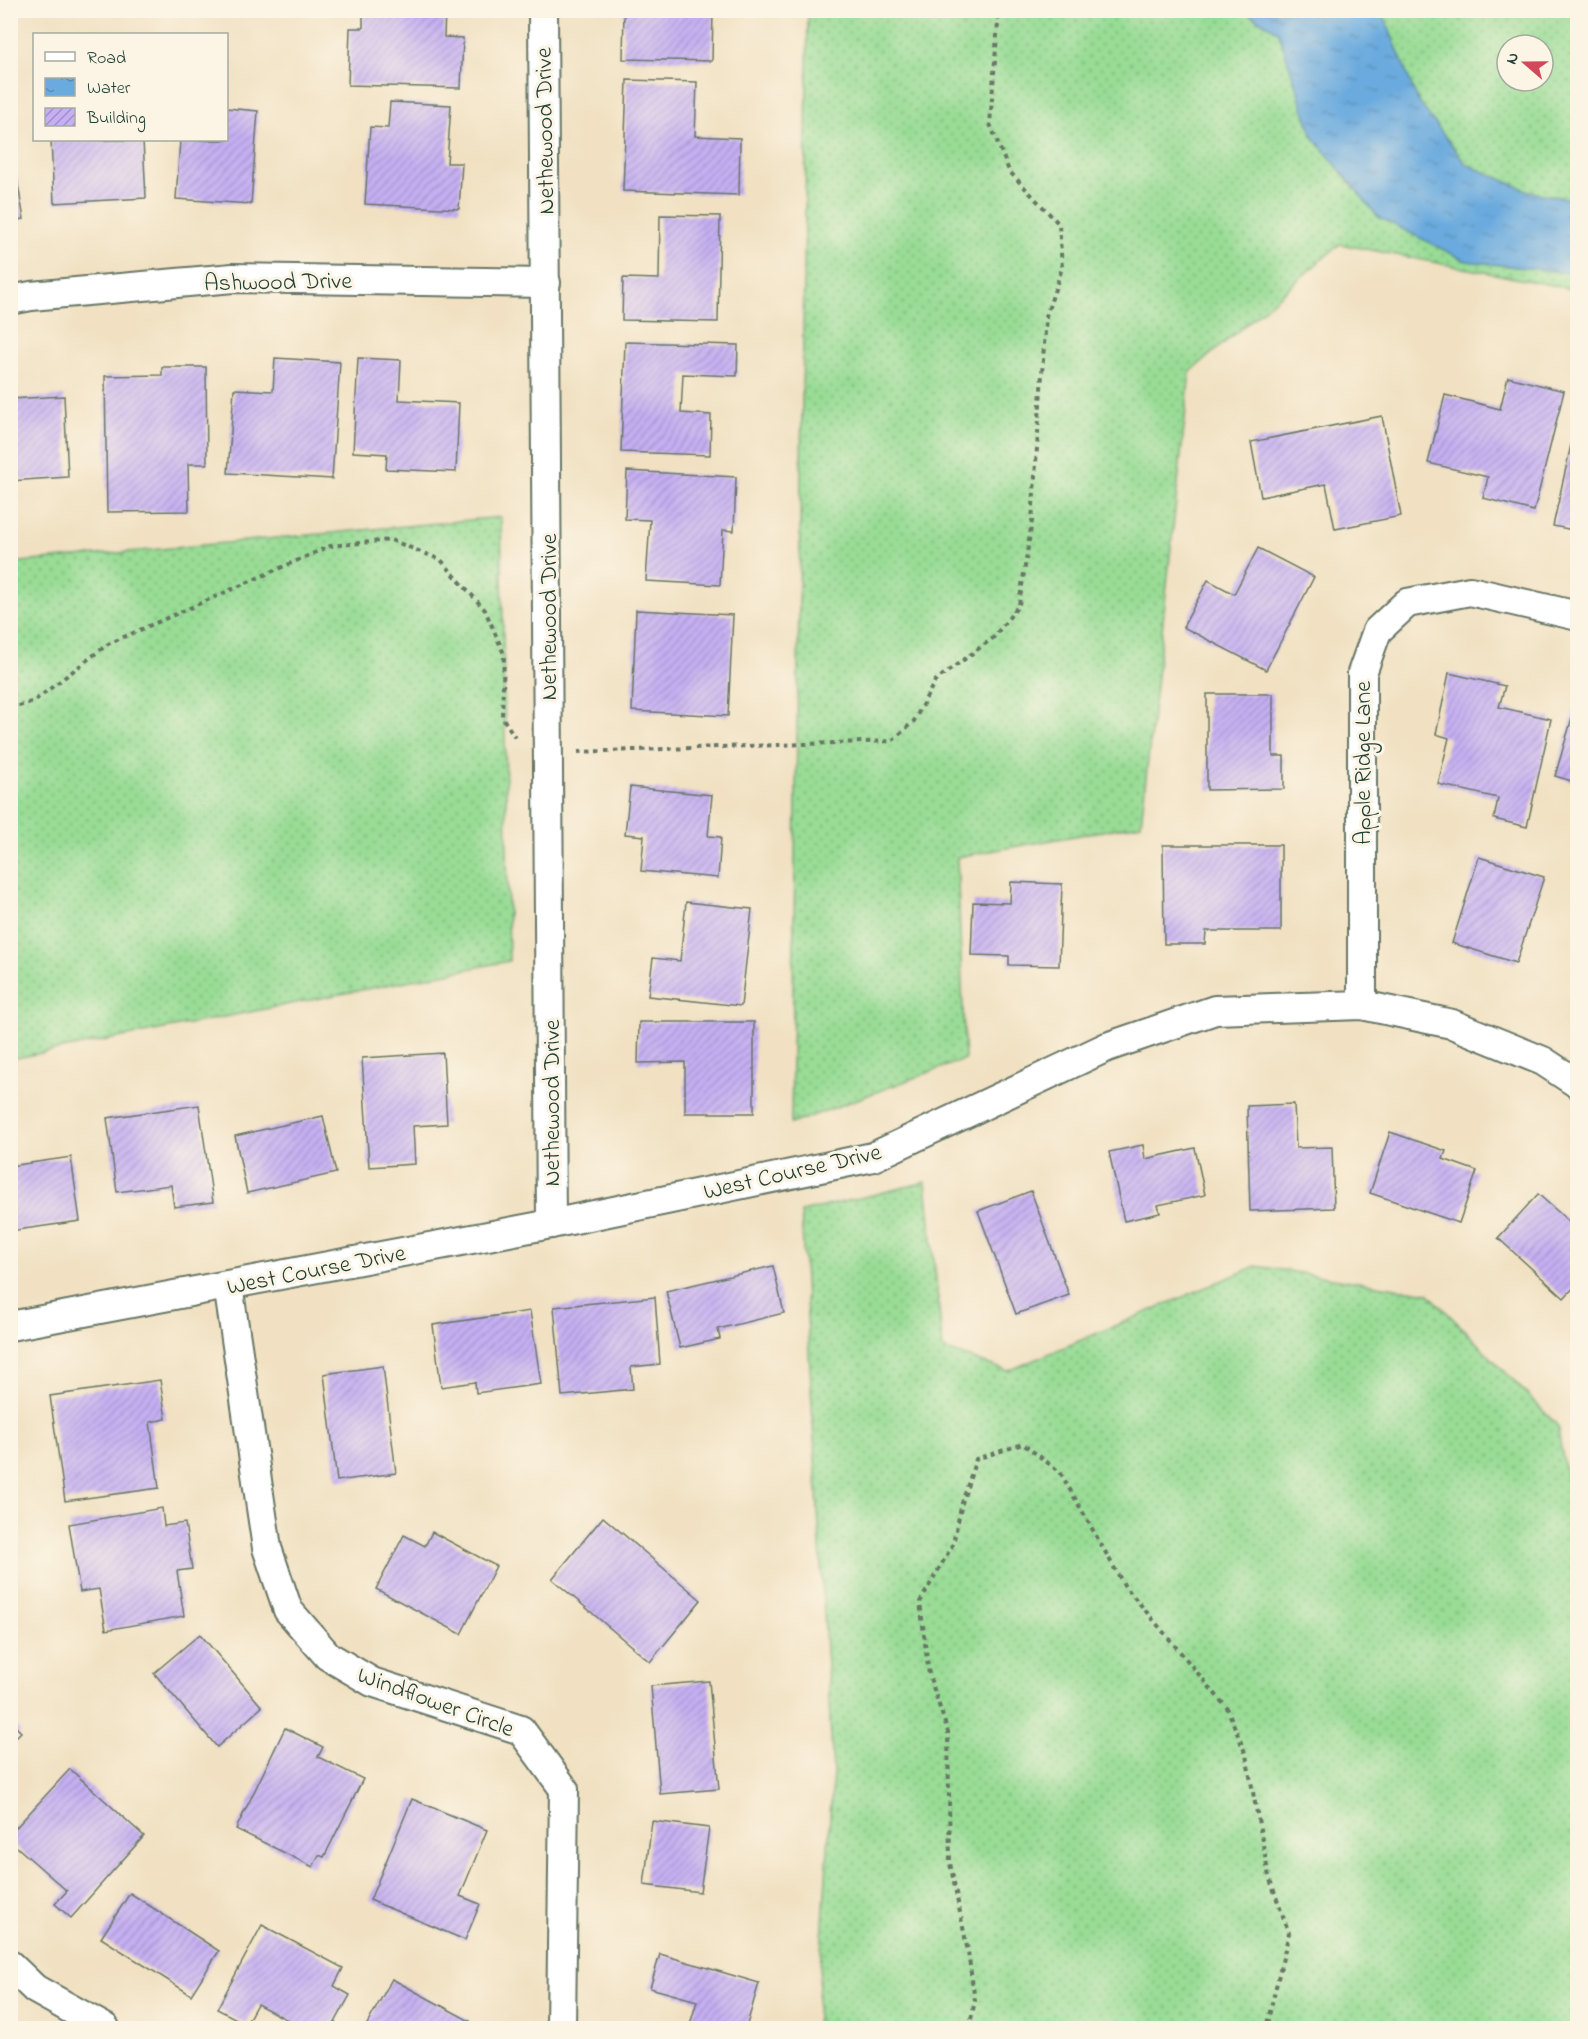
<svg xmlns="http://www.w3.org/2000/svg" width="1588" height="2039" font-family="'Indie Flower',sans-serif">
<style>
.grass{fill:url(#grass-dots);stroke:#5c8c64;stroke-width:1.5;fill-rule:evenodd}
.water{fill:url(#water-ripples);stroke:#457489;stroke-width:1.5}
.building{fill:url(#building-hatch)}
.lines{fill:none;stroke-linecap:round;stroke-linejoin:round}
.minor-casing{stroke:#687666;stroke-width:32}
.path{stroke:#687666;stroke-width:4;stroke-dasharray:4.5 4.5;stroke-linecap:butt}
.minor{stroke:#fff;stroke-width:28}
.labels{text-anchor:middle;stroke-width:6;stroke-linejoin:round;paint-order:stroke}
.street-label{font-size:24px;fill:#1f3d34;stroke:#fcf5e5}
</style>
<defs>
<pattern id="grass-dots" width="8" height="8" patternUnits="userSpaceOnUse" patternTransform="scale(1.5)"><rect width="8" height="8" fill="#98dc95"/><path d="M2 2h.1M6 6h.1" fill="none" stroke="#7bb47a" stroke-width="1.8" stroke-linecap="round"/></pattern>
<pattern id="water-ripples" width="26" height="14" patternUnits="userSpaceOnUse" patternTransform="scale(1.5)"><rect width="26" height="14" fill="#6baade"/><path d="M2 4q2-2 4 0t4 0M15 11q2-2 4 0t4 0" fill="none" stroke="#578cb5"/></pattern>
<pattern id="building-hatch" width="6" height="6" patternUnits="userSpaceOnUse" patternTransform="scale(1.5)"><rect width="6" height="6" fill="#c6b0f3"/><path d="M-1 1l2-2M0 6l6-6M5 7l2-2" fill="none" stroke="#a090c6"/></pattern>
</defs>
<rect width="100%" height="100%" fill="#fcf5e5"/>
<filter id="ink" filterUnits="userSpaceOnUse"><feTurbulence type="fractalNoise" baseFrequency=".0167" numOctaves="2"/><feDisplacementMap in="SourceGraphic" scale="12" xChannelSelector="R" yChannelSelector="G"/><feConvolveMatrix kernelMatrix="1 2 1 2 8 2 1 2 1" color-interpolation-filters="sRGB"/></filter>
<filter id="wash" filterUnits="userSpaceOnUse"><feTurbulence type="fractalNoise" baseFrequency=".008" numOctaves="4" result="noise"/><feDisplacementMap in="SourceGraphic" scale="24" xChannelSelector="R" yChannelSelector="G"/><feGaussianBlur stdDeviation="1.35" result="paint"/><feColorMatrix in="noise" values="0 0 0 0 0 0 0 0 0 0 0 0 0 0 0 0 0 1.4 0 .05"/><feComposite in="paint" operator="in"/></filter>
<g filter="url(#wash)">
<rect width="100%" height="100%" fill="#f1e1c2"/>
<g class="grass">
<path d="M808,11H1577V290L1340,244L1190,372L1141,824L957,857L965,1059L791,1124ZM1507,45H1543V81H1507Z"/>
<path d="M501,517L509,961L11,1059V563Z"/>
<path d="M926,1182L943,1349L1008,1371L1256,1266L1428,1293L1557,1425L1578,1542L1577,2028H816L833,1772L801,1212Z"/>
</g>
<path class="water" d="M1237,11H1382L1418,101L1466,164L1531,192L1577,200V274L1466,261L1378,217L1313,137L1278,31L1243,11Z"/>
<g id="blocks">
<g class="building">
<path d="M363,10H445L444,37L463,38L461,88L348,85L350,28H363Z"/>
<path d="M624,10H713L712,61L623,59Z"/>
<path d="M627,80L697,82L695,136L740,138L739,195L623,191Z"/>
<path d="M390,102L451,105L447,163H462L459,209L365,204L370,127L388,128Z"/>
<path d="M226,108L258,111L251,204L176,199L180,140H226Z"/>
<path d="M51,140H143L146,198L54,203Z"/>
<path d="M14,162L24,219L10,221V163Z"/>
<path d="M660,215L720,216L718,322L622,320L623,278L659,279Z"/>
<path d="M625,342L738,345L737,376L683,374L681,413L711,415L710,455L621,452Z"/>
<path d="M275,358L340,362L332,479L228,473L234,389L273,391Z"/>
<path d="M358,358L401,360L399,400L459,403L456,472L386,469L387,454L353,452Z"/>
<path d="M162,367H206L207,464H188L189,511L107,512L105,376L162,375Z"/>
<path d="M1508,377L1564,391L1534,511L1483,498L1488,477L1428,463L1445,395L1500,409Z"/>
<path d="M64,396L68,477L10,481V399Z"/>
<path d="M1382,416L1401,516L1335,529L1326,484L1261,497L1251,442Z"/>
<path d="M1573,436L1578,437V531L1553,526Z"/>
<path d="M627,471L736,477L734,531L723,530L720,585L646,581L650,520L625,519Z"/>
<path d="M1258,548L1314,577L1266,670L1183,627L1208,580L1234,594Z"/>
<path d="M636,610L733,615L728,716L632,711Z"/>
<path d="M1449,673L1505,686L1499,707L1551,719L1527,827L1494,819L1498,798L1438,784L1449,738L1436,734Z"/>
<path d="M1207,694H1273V756H1284V789L1207,790Z"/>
<path d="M1574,711L1578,712V783L1555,776Z"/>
<path d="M630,787L712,795L708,836L721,837L718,878L641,871L644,836L625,834Z"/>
<path d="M1163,845H1281V931H1206L1205,944H1164Z"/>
<path d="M1479,857L1544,877L1516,963L1452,943Z"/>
<path d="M1011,882L1062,884L1059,966L1009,965V956L971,955L973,902L1010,903Z"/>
<path d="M686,902L752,909L741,1006L648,996L653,958L680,961Z"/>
<path d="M639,1022H754V1113H685V1062L638,1063Z"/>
<path d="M443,1053L447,1124L413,1126L415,1164L369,1167L362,1058Z"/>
<path d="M1294,1104L1296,1148L1332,1147L1334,1208L1250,1211L1247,1106Z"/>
<path d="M199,1105L213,1202L174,1207L171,1185L117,1192L107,1118Z"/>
<path d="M323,1116L336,1173L247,1193L235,1136Z"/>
<path d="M1390,1132L1446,1151L1443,1159L1477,1171L1459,1223L1370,1193Z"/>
<path d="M1143,1145L1145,1159L1195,1148L1205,1195L1158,1205L1160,1213L1124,1221L1109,1152Z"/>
<path d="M71,1157L80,1221L10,1231V1166Z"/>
<path d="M1031,1191L1069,1295L1016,1314L978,1211Z"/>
<path d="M1538,1194L1574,1226L1578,1222V1283L1564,1298L1498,1238Z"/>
<path d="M773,1266L784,1313L718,1329L720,1339L680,1348L666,1291Z"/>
<path d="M655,1297L660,1364L631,1367L633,1389L562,1396L554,1307Z"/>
<path d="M530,1311L541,1384L476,1393L475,1382L441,1387L433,1325Z"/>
<path d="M383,1366L396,1473L337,1481L324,1374Z"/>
<path d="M160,1380L166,1419L150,1422L159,1488L65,1501L50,1396Z"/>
<path d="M162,1508L164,1526L185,1523L192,1569L177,1571L184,1616L106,1630L99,1589L80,1592L69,1524Z"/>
<path d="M603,1517L701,1600L650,1662L552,1579Z"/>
<path d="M432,1532L496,1566L461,1634L376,1589L404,1535L425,1546Z"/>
<path d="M200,1634L262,1707L217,1747L154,1673Z"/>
<path d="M709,1681L719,1789L660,1794L651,1686Z"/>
<path d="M10,1721L21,1732L10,1743Z"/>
<path d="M285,1728L323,1747L318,1757L363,1779L324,1857L319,1855L313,1867L236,1829Z"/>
<path d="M70,1769L144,1836L71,1918L55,1904L67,1891L10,1841V1834Z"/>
<path d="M412,1799L487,1830L460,1896L480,1904L465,1940L370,1900Z"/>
<path d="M652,1821L709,1828L700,1892L644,1885Z"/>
<path d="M130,1893L219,1951L191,1995L101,1938Z"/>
<path d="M262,1925L343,1968L334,1986L350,1995L332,2028H303L257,2004L246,2024L217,2009Z"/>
<path d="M660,1954L759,1983L746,2028H689L697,2001L650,1988Z"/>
<path d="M392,1979L470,2021L466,2028H365Z"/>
</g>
</g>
</g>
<g filter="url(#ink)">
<use href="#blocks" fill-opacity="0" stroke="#687666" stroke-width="1.5"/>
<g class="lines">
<defs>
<g id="minor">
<path d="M543,10L551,1224"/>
<path d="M10,300L31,296L233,278L546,283"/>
<path d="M1362,1005V673L1377,631L1407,603L1470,591L1578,616"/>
<path d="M228,1285L267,1548L288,1610L328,1656L372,1682L521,1730L564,1789L561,2028"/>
<path d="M10,1326L551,1224L873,1157L1107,1047L1215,1010L1362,1005L1452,1024L1543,1061L1578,1084"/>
<path d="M10,1965L35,1989L105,2028"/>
</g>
</defs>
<use href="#minor" class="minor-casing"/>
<g class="path">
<path d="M10,709L34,701L108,644L330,546L391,540L441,560L485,610L504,654L502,717L515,737"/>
<path d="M578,752L892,741L914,721L935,681L993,638L1019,605L1032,521L1046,316L1062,268L1059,224L1009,171L990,124L999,10"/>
<path d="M969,2028L975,2001L968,1952L950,1863L948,1732L929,1675L920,1602L953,1544L962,1503L976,1459L1023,1444L1060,1472L1124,1585L1227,1708L1246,1755L1269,1877L1289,1933L1266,2028"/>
</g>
<use href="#minor" class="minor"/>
</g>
</g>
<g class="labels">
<g class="street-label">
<text transform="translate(544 131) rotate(-91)" y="8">Nethewood Drive</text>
<text transform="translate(278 281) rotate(-1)" y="8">Ashwood Drive</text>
<text transform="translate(548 617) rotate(-90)" y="8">Nethewood Drive</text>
<text transform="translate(1362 763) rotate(-90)" y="8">Apple Ridge Lane</text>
<text transform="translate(551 1103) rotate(-90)" y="8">Nethewood Drive</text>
<text transform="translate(792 1171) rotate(-13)" y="8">West Course Drive</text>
<text transform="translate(316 1269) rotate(-11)" y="8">West Course Drive</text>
<text transform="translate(436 1701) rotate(20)" y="8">Windflower Circle</text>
</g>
</g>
<rect width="1588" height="2039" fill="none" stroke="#fcf5e5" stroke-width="36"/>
<rect x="33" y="33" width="195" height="108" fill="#fcf5e5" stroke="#a4ab9e" stroke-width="1.5"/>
<rect x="45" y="52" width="30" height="9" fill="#ffffff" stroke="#a4ab9e" stroke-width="1.5"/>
<text x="87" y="63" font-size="18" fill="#1f3d34">Road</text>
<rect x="45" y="78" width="30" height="18" fill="url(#water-ripples)" stroke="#a4ab9e" stroke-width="1.5"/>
<text x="87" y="93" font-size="18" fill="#1f3d34">Water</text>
<rect x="45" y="108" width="30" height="18" fill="url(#building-hatch)" stroke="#a4ab9e" stroke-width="1.5"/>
<text x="87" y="123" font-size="18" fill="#1f3d34">Building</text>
<g transform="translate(1525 63) rotate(290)"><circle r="28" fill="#fcf5e5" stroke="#a4ab9e" stroke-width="1.5"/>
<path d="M0-4.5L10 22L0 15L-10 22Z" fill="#d1495b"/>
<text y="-9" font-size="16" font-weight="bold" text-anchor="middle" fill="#1f3d34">N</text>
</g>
</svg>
